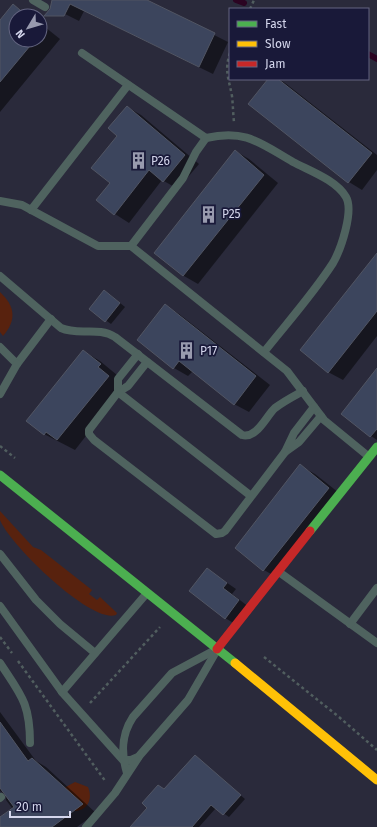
<svg xmlns="http://www.w3.org/2000/svg" width="377" height="827" font-family="'Fira Sans',sans-serif">
<style>
.green{fill:#58220e}
.shadow{fill:#0007}
.lines{fill:none;stroke-linecap:round;stroke-linejoin:round}
.stream{stroke:#2b0422;stroke-width:6}
.building{fill:#3c455d;stroke:#515563}
.path{stroke:#515e5f;stroke-width:2.5;stroke-dasharray:3 3;stroke-linecap:butt}
.lane{stroke:#4f635f;stroke-width:8}
.fast{stroke:#4caf50;stroke-width:9}
.slow{stroke:#ffc107;stroke-width:9}
.jam{stroke:#c62828;stroke-width:9}
.labels{text-anchor:middle;stroke-width:3.5;stroke-linejoin:round;paint-order:stroke}
.poi-label{font-size:12px;fill:#d4d6ec;stroke:#191939;text-anchor:start}
</style>
<rect width="100%" height="100%" fill="#2a2a3b"/>
<g class="green">
<path d="M0,292C15,306 17,320 3,336L0,332Z"/>
<path d="M0,511L33,547L41,550L92,590L89,594L97,600L100,597L117,613L116,615C91,624 9,544 0,520C0,518 0,514 0,511Z"/>
<path d="M75,782L88,787C93,799 88,811 74,811L83,804L64,788Z"/>
</g>
<g class="shadow">
<path d="M54,0H145L228,42L213,74L84,11L79,21L65,14Z"/>
<path d="M13,6L31,16H16V40H40V23L60,39L0,112V22Z"/>
<path d="M269,79H278L285,83L377,155V170L362,190L349,182L250,104Z"/>
<path d="M127,107L141,115L199,164L178,189L162,180L129,223L115,214L97,200L112,182L119,136Z"/>
<path d="M235,151L249,159L278,183L198,284L184,276L155,253Z"/>
<path d="M377,255V336L343,380L328,372Z"/>
<path d="M109,294L125,307L111,324L90,309Z"/>
<path d="M165,305L179,314L270,385L249,412L234,404L193,371L188,376L174,368L138,340Z"/>
<path d="M83,351L100,361L117,375L115,378L125,386L75,450L44,434Z"/>
<path d="M377,370V440L371,436Z"/>
<path d="M300,466L315,474L343,496L278,578L264,570Z"/>
<path d="M207,569L236,589L232,594L249,607L235,624L225,618Z"/>
<path d="M0,712L36,761L46,767L96,813L77,827H0V817L12,808L6,800V795L0,791Z"/>
<path d="M195,756L245,799L229,817L216,808L199,827H132Z"/>
</g>
<g class="lines">
<g class="stream">
<path d="M236,0L244,3"/>
<path d="M368,54L377,59"/>
</g>
</g>
<g class="building">
<path d="M52,0H147L215,33L199,67L70,4L64,16H44L50,9Z"/>
<path d="M13,4L27,16H16V40H35L0,82V20Z"/>
<path d="M268,79H278L372,153L348,183L248,104Z"/>
<path d="M127,106L185,155L163,182L149,170L114,215L96,200L110,183L91,168L117,136L108,128Z"/>
<path d="M235,150L264,175L183,276L154,253Z"/>
<path d="M377,253V311L328,373L300,350Z"/>
<path d="M104,290L120,303L105,322L89,309Z"/>
<path d="M165,304L256,376L234,405L179,361L173,369L137,340Z"/>
<path d="M83,350L101,364L98,367L109,376L57,440L46,432L44,435L26,421Z"/>
<path d="M377,368V429L370,437L341,414Z"/>
<path d="M300,464L329,488L263,571L235,548Z"/>
<path d="M207,568L227,583L223,588L239,600L225,619L189,591Z"/>
<path d="M0,722L28,761L32,758L83,804L52,827H0V817L14,807L0,788Z"/>
<path d="M195,755L241,795L223,815L211,805L192,827H130L147,808L142,803L158,785L164,789Z"/>
</g>
<g class="lines">
<g class="path">
<path d="M250,9L254,0"/>
<path d="M230,53C224,71 229,79 232,96C233,105 233,113 234,122"/>
<path d="M0,446L15,458"/>
<path d="M0,637L12,653"/>
<path d="M264,657L339,717L377,750"/>
<path d="M18,661L106,782"/>
<path d="M90,703L160,627"/>
</g>
<g class="lane">
<path d="M33,0L45,7"/>
<path d="M82,53L206,138L196,152L183,178L131,246"/>
<path d="M206,138C246,129 260,143 293,162C310,171 336,180 346,197C354,211 341,249 333,263C313,294 287,323 264,352"/>
<path d="M0,201L22,205L98,246H131L287,371L324,420L368,456"/>
<path d="M31,210L128,85"/>
<path d="M0,276L61,328C79,336 98,326 115,337L242,435C257,439 266,416 275,408C284,401 294,396 303,391"/>
<path d="M0,347L17,364L51,319"/>
<path d="M138,354L118,379V392L128,386L147,362"/>
<path d="M0,394L17,364"/>
<path d="M314,407L294,433L285,452L299,442L321,416"/>
<path d="M251,496L118,392L89,430V434L94,440L216,534L222,533L225,531L285,452"/>
<path d="M0,554L36,600L60,624L95,653"/>
<path d="M279,572L377,643"/>
<path d="M0,606L62,692L123,760H131L138,757"/>
<path d="M350,624L377,588"/>
<path d="M0,663C21,695 30,703 30,743"/>
<path d="M62,692L147,593"/>
<path d="M127,773C121,753 121,735 133,717L172,673L215,650"/>
<path d="M0,798L1,797"/>
<path d="M86,827L115,793L140,755L188,700L217,650"/>
</g>
<g class="fast">
<path d="M0,475L235,663"/>
<path d="M310,531L377,447"/>
</g>
<path class="slow" d="M235,663L377,780"/>
<path class="jam" d="M217,649L310,531"/>
</g>
<defs>
<symbol id="building-bare" viewBox="-9 -9 18 18"><path d="M-4-6H4V6H1V3H-1V6H-4ZM-2.5-4.3h1.7v1.8h-1.7ZM.8-4.3h1.7v1.8H.8ZM-2.5-1h1.7V.8h-1.7ZM.8-1h1.7V.8H.8Z" fill="#989aae" stroke="#191939" stroke-width="2.5" paint-order="stroke"/></symbol>
</defs>
<g fill-rule="evenodd">
<use href="#building-bare" x="126" y="148" width="25" height="25"/>
<use href="#building-bare" x="196" y="202" width="25" height="25"/>
<use href="#building-bare" x="174" y="338" width="25" height="25"/>
</g>
<g class="labels">
<g class="poi-label">
<text x="151" y="165">P26</text>
<text x="222" y="218">P25</text>
<text x="200" y="355">P17</text>
</g>
</g>
<rect x="229" y="8" width="140" height="72" fill="#191939" stroke="#646581"/>
<rect x="237" y="21" width="20" height="6" fill="#4caf50" stroke="#646581"/>
<text x="265" y="28" font-size="12" fill="#d4d6ec">Fast</text>
<rect x="237" y="41" width="20" height="6" fill="#ffc107" stroke="#646581"/>
<text x="265" y="48" font-size="12" fill="#d4d6ec">Slow</text>
<rect x="237" y="61" width="20" height="6" fill="#c62828" stroke="#646581"/>
<text x="265" y="68" font-size="12" fill="#d4d6ec">Jam</text>
<g transform="translate(28 28) rotate(232)"><circle r="19" fill="#191939" stroke="#646581"/>
<path d="M0-3L7 15L0 10L-7 15Z" fill="#989aae"/>
<text y="-6" font-size="11" font-weight="bold" text-anchor="middle" fill="#d4d6ec">N</text>
</g>
<path d="M10 811v6h60v-6" fill="none" stroke="#d4d6ec" stroke-width="2"/>
<text x="16" y="811" font-size="12" fill="#d4d6ec" stroke="#191939" stroke-width="3" paint-order="stroke">20 m</text>
</svg>
